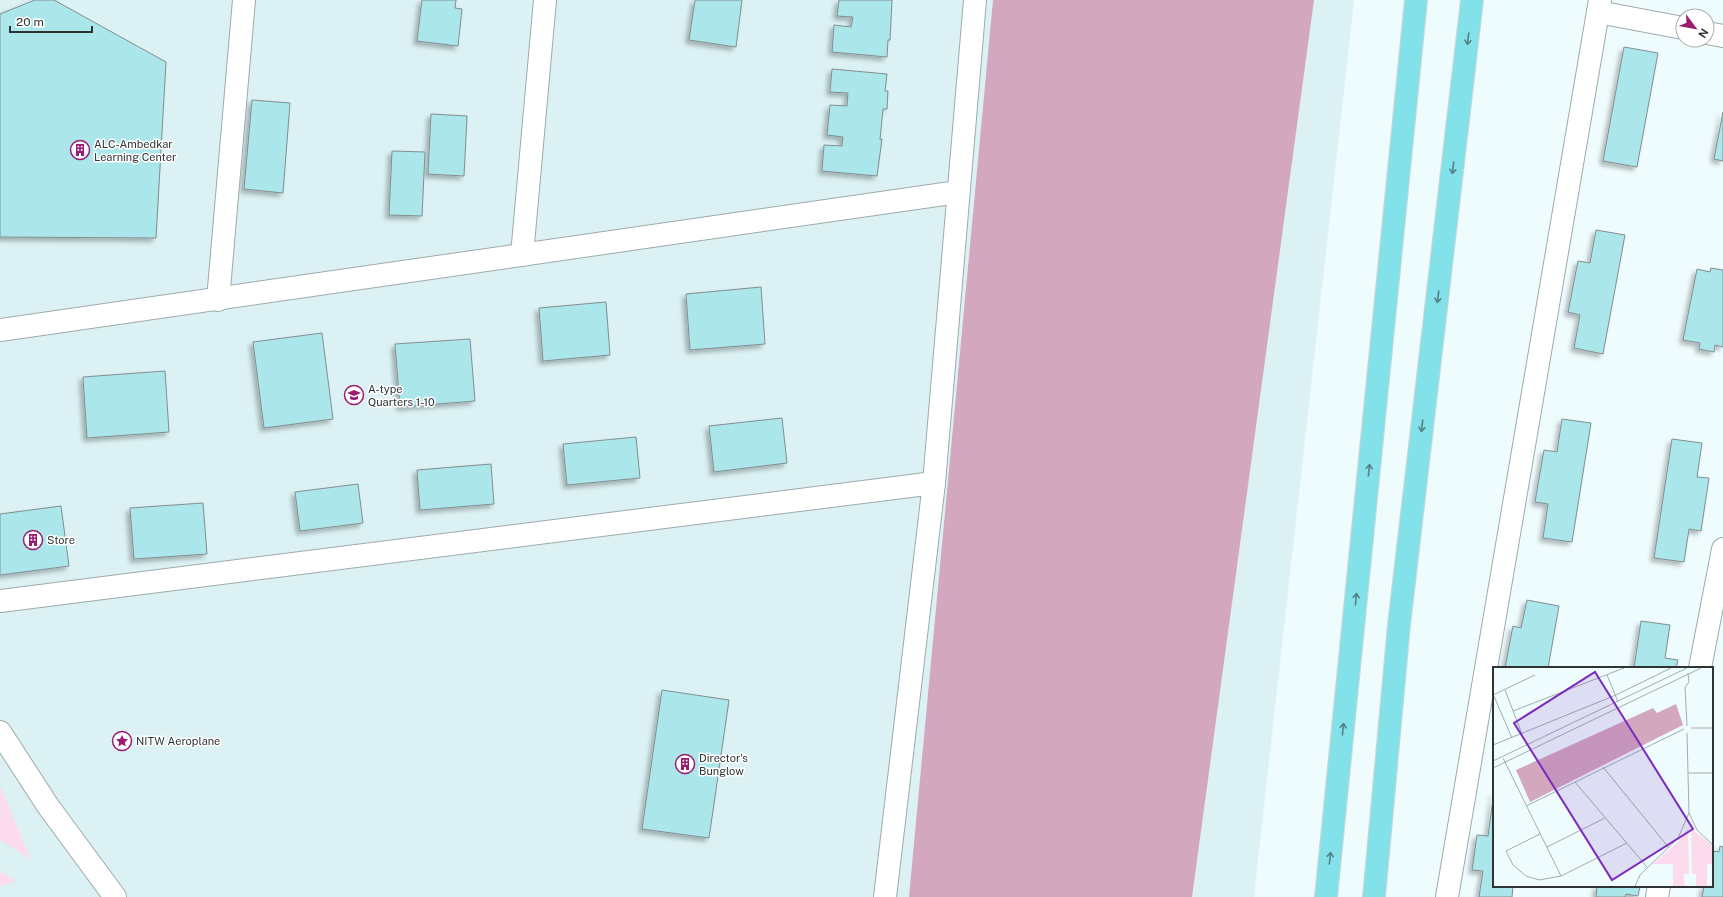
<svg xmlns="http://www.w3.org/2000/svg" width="1723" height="897" font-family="'Public Sans',sans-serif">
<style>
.built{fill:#dbf1f3}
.green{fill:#fcdcec}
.forest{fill:#d3a7be}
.building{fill:#abe6eb;stroke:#828e8f;filter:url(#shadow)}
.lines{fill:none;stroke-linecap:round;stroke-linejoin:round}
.street-casing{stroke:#9eaaab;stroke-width:24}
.primary-casing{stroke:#d5d6d6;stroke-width:24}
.street{stroke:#fff;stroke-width:22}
.primary{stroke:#82e1e9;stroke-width:22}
.oneway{stroke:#548185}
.labels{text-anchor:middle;stroke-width:3;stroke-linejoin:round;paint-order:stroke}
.poi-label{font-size:11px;fill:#2e3333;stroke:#fff;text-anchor:start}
.inset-road{fill:none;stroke:#a2acad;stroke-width:1}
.view{fill:#7b2cbf;fill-opacity:0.15;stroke:#7b2cbf;stroke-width:2}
.inset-edge{fill:none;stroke:#2e3333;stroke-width:2}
</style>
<defs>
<filter id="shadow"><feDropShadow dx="-3.5" dy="3.5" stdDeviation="2" flood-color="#0004"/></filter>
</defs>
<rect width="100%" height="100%" fill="#effcfe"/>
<path class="built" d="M0,0H1354L1254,897H0Z"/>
<g class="green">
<path d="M0,786L31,859L0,840Z"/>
<path d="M0,871L16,881L0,886Z"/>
</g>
<path class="forest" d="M993,0H1314L1192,897H909Z"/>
<g class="building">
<path d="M35,0H54L166,62L156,238L0,237V14Z"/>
<path d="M422,0H456L455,8L462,9L458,46L417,41Z"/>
<path d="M695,0H742L736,47L689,40Z"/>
<path d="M839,0H892L890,40H888L887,57L832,52L834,25L851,27L853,17L837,16Z"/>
<path d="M1624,47L1658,53L1637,167L1603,161Z"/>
<path d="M832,69L887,74L885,91H888L887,109H883L880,140L882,139L877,176L822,171L824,145L842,146L843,137L827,135L830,105L847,106L848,93L830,92Z"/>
<path d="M252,100L290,103L283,193L244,189Z"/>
<path d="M1723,112V161L1714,159Z"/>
<path d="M431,114L467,116L464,176L428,174Z"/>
<path d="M392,151L425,152L422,216L389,215Z"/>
<path d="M1596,230L1625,235L1603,354L1574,348L1580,315L1568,312L1578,261L1590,263Z"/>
<path d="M1711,268L1723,270V347L1715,345L1714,352L1699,349L1700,343L1683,340L1697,269L1710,272Z"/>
<path d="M761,287L765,344L690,350L686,294Z"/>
<path d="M606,302L610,355L543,361L539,308Z"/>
<path d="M322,333L333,419L264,428L253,342Z"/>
<path d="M470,339L475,401L400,407L395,344Z"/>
<path d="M165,371L169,432L87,438L83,377Z"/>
<path d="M782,418L787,463L714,472L709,426Z"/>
<path d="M1562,419L1591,423L1572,542L1543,538L1548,504L1535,502L1544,450L1557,452Z"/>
<path d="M636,437L640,478L567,485L563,444Z"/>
<path d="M1672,439L1702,443L1697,477L1709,478L1701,531L1689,529L1684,562L1654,558Z"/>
<path d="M491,464L494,504L420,510L417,470Z"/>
<path d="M358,484L363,523L300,531L295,492Z"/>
<path d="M203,503L207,554L134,559L130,508Z"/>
<path d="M61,506L69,566L0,575V514Z"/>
<path d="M1527,600L1559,606L1548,668H1505L1513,626L1521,628Z"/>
<path d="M1641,621L1670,625L1665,658L1678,660L1676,668H1634Z"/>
<path d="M662,690L729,700L709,838L642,829Z"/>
<path d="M1494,792V886H1513L1512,897H1479L1483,871L1472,870L1477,835L1488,836Z"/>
<path d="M1720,846L1723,847V897H1702L1704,886H1712V851L1719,852Z"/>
<path d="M1597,886H1640L1638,896L1626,894L1625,897H1596Z"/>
</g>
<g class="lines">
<defs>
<g id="street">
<path d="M1598,12L1683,28"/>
<path d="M1707,33L1723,36"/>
<path d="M522,255L545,0"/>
<path d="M218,300L244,0"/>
<path d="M0,330L958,192"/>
<path d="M0,601L934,483"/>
<path d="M1700,668L1723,549"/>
<path d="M0,732L48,806L115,897"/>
<path d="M885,897L934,483L975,0"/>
<path d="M1447,897L1600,0"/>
<path d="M1657,897L1659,886"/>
</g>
<g id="primary">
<path d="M1326,897L1416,0"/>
<path d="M1374,897L1399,625L1472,0"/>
</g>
</defs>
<use href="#street" class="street-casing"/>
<use href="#primary" class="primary-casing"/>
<use href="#street" class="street"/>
<use href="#primary" class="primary"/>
</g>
<defs><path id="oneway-shaft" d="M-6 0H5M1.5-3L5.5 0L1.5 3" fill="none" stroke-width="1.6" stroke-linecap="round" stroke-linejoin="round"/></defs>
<g class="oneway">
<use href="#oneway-shaft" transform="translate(1468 39) rotate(97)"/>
<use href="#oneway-shaft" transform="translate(1453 168) rotate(97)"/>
<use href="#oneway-shaft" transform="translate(1438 297) rotate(97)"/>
<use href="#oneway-shaft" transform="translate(1422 426) rotate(97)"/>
<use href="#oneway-shaft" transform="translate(1369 470) rotate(-84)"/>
<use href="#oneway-shaft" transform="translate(1356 599) rotate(-84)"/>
<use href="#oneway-shaft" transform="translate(1343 729) rotate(-84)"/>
<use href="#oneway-shaft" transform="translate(1330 858) rotate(-84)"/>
</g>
<defs>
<symbol id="building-ring" viewBox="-11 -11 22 22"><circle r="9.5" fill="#fff" stroke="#9b1b70" stroke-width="1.5"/><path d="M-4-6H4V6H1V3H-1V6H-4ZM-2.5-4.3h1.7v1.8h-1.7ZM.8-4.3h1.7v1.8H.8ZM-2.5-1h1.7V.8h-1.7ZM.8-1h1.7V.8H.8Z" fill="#9b1b70"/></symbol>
<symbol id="university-ring" viewBox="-11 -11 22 22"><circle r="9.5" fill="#fff" stroke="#9b1b70" stroke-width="1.5"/><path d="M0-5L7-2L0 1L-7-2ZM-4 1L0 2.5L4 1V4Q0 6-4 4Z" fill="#9b1b70"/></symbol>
<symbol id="sight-ring" viewBox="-11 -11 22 22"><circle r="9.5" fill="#fff" stroke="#9b1b70" stroke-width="1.5"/><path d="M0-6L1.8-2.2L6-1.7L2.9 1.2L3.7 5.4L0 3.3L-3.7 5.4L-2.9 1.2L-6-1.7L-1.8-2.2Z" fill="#9b1b70"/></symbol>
</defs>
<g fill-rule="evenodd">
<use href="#building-ring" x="69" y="139" width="22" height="22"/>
<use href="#university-ring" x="343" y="384" width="22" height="22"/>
<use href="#building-ring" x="22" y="529" width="22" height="22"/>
<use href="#sight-ring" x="111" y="730" width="22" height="22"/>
<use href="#building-ring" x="674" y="753" width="22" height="22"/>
</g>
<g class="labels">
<g class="poi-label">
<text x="94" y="148">ALC-Ambedkar<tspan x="94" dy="13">Learning Center</tspan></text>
<text x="368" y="393">A-type<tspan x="368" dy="13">Quarters 1-10</tspan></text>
<text x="47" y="544">Store</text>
<text x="136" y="745">NITW Aeroplane</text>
<text x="699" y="762">Director's<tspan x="699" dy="13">Bunglow</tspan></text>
</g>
</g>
<g transform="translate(1493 667)">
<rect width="220" height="220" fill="#effcfe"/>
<path d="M195,161L196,207H191L192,219H180V197H160L186,174ZM198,161L220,179V197H214V219H203V207H199Z" fill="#fcdcec"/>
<path d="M183,37L190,58L37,135L23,103L160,41L164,46Z" fill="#d3a7be"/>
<path class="inset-road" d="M114,8L125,35M12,23L29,67M0,27L19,71M0,28L42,8M20,44L131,1M194,59L192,20L196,15L195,6M198,61H220M194,66L196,146M0,78L123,28L178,1M10,91L68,209M0,94L194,1M110,100L176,181M0,101L208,1M195,106H220M82,115L154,200M33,139L191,62M47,167L13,184L20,198L33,209L46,213L68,209L134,176M54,180L112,151M142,219L147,208L185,171L196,146L204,163L220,178"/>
<path class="view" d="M102,5L200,162L119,213L21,56Z"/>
<rect width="220" height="220" class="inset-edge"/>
</g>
<g transform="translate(1695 28) rotate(122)"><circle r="19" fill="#ffffff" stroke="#abadad"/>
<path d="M0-3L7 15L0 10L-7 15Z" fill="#9b1b70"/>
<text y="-6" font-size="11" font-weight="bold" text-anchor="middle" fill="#2e3333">N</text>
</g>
<path d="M10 26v6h82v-6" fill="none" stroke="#2e3333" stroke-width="2"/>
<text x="16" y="26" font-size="12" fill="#2e3333" stroke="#ffffff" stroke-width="3" paint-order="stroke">20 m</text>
</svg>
